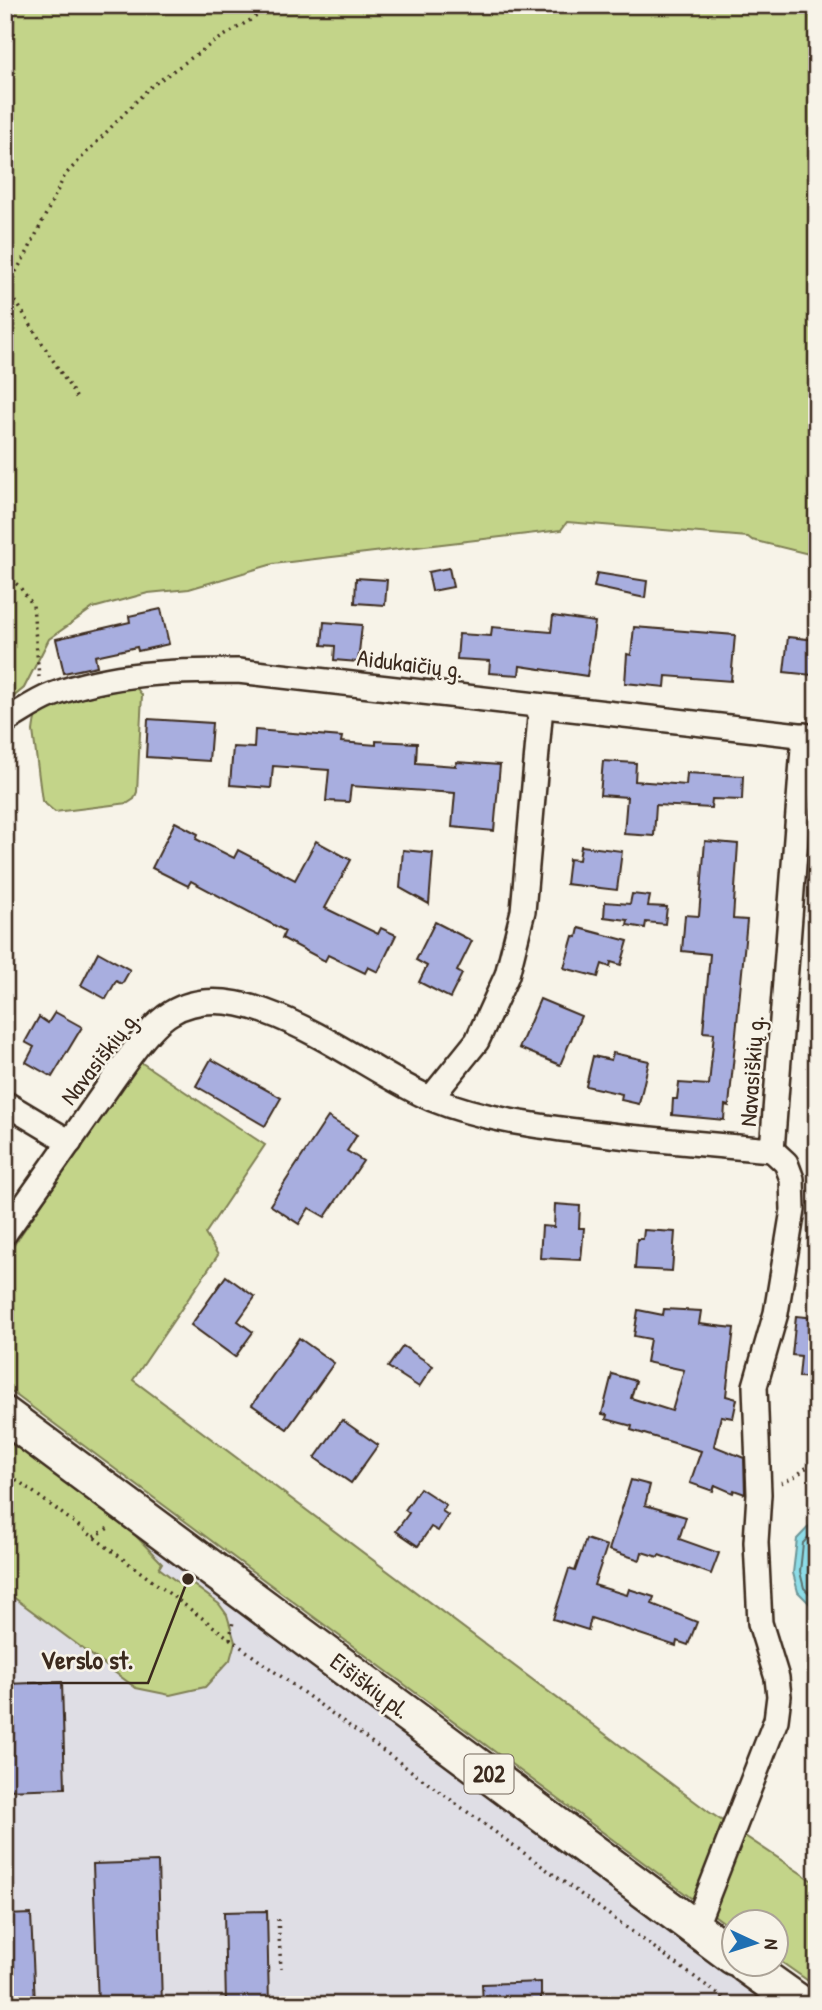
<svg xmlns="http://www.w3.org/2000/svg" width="822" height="2010" font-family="'Patrick Hand',sans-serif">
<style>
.built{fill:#dfdee5}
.green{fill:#c3d489;stroke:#7f7f54;stroke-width:2}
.water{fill:#8ddde8;stroke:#6c9597;stroke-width:2}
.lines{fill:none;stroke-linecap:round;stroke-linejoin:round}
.shore{stroke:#5c726f;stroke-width:2}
.building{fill:#a8aedf;stroke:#3b2a1e;stroke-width:2}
.street-casing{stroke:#3b2a1e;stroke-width:28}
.primary-casing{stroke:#3b2a1e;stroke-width:40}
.path{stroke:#3b2a1e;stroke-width:3.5;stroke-dasharray:2 5;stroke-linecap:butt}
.street{stroke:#f7f3e8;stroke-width:23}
.primary{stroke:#f7f3e8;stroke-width:35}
.labels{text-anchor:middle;stroke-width:5;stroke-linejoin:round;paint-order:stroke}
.shield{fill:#f7f3e8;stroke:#73665b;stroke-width:2}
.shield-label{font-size:23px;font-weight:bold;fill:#3b2a1e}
.street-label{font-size:24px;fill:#3b2a1e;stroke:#f7f3e8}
.leader{fill:none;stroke:#3b2a1e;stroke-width:2.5}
.callout-dot{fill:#3b2a1e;stroke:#f7f3e8;stroke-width:2.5}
.callout-label{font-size:26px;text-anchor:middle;font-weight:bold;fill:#3b2a1e;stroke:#f7f3e8;stroke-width:5;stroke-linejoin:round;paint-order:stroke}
</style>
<rect width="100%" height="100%" fill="#f7f3e8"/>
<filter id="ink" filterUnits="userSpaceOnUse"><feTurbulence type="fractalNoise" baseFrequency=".0143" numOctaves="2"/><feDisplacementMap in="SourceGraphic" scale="14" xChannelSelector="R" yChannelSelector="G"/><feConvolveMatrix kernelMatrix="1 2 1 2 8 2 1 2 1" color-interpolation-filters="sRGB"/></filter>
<g filter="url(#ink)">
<path class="built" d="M5,1432L116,1513L305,1660L772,2005H5Z"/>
<g class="green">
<path d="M5,5H817V556L752,540L748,537L567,522L561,530L273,564L189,589L148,593L93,608L49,639L24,688L5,704Z"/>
<path d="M135,686L142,695L137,792L134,799L128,803L55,812L42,801L33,731C34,725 34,716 39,711C55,697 113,689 135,686Z"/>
<path d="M139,1061L265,1145L205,1234L218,1255L133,1380L709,1812L817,1884V1987L777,1959L776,1923H734V1930L5,1387V1258Z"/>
<path d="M5,1432L116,1513V1520L134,1534L162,1563L159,1568L184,1587L188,1581L219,1604L227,1615L235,1642L230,1660L205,1687L170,1695L136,1688L5,1591Z"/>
</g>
<path class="water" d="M817,1518V1611L798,1592L793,1573L797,1539Z"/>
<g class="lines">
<path class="shore" d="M817,1528L803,1543L800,1572L804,1588L817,1601"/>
</g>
<g class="building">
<path d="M449,568L453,587L432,591L428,572Z"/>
<path d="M597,573L647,581L645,598L594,587Z"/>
<path d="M356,578L387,580L385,605L355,603Z"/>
<path d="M161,609L169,644L138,651L137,647L95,656L97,666L64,673L56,639L130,622L129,616Z"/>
<path d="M553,616L595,622L587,676L520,666L519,675L489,673L490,661L457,659L459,634L491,636L492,627L551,632Z"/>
<path d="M324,622L362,625L358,662L334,660L335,646L322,645Z"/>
<path d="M634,627L735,635L731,681L666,676L665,687L625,683L627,654L631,655Z"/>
<path d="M788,637L817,640V657H814L812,675L784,672Z"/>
<path d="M148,719L212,723L209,761L146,757Z"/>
<path d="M255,730L342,737L341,742L376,745V741L417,743L416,763L456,766L457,762L500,765L494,831L452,827L455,793L351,786L349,802L326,801L329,770L273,766L271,788L230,785L233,747L254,748Z"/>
<path d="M603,761L636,763L635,781L686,785L687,773L743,776L742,800L712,799L711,808L656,805L654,836L624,834L627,797L600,795Z"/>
<path d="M175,822L198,834L196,839L234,858L238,850L295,880L316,841L351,860L325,908L378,934L381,928L396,935L378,972L368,967L365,973L328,955L325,961L282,938L285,931L191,881L188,886L152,868Z"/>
<path d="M705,841L738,844L733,919L747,920L729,1106L725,1105L724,1120L672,1115L673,1099H677L679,1083L709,1085L714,1033L703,1032L710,954L682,951L685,915L699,916Z"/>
<path d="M581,846L622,851L617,890L566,884L569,859L579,860Z"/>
<path d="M403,850L433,853L429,904L400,888Z"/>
<path d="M632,894L650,896L648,906L667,907L665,924L646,922L645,928L627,925L628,920L604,917L605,902L630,904Z"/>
<path d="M435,922L472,941L457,971L462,974L450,998L419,982L427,966L416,960Z"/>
<path d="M579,928L628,941L621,965L611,962L610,967L602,964L598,977L564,968L573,936L577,937Z"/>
<path d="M98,952L130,970L122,984L116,981L106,999L81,985Z"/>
<path d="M540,999L581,1016L560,1065L519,1048Z"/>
<path d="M55,1012L82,1027L52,1077L26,1062L34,1047L25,1042L39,1017L48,1023Z"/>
<path d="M613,1053L649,1061L639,1104L621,1100L622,1094L586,1086L593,1056L611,1060Z"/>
<path d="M211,1059L281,1098L265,1126L196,1086Z"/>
<path d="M328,1117L357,1135L347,1151L363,1161L325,1217L309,1208L299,1224L270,1205Z"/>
<path d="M555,1204L580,1206L579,1228H584L581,1260L540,1258L542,1226L554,1227Z"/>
<path d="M644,1230L675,1232L672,1271L635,1269L637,1239H643Z"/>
<path d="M226,1276L255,1297L238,1321L253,1332L235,1357L191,1325Z"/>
<path d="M664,1309L701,1311L699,1324L734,1328L726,1396L737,1399L733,1418L721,1416L714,1446L744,1458L745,1494L734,1490L733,1493L715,1485L713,1491L690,1483L701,1451L631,1430L632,1426L606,1419L607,1415L602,1414L612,1374L636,1381L631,1398L672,1411L684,1370L646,1362L650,1339L634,1336L638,1310L663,1315Z"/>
<path d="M796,1316L817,1318V1378L799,1377L801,1356L792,1355Z"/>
<path d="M299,1338L334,1363L287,1429L252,1405Z"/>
<path d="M403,1346L433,1366L419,1387L388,1367Z"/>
<path d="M342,1420L378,1445L351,1483L315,1458Z"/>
<path d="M631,1480L650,1485L645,1505L686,1517L679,1539L719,1553L711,1574L659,1555L658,1557L642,1552L640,1560L609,1550Z"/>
<path d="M420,1488L446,1505L442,1511L448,1515L438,1531L431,1527L418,1546L396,1531L409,1513L405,1510Z"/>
<path d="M586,1539L607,1546L594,1585L627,1595L629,1589L654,1597L652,1604L697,1622L688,1645L677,1641L676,1646L591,1618L588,1630L553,1619L569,1569L575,1571Z"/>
<path d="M62,1682L65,1788L5,1790V1684Z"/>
<path d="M158,1862L162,2005H98L93,1864Z"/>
<path d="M267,1911L269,2005H226L224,1912Z"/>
<path d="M31,1914L35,2005H5V1915Z"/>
<path d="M541,1982V2005H483L482,1984Z"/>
</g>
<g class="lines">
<defs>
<g id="street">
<path d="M5,721C20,713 36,701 52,695C112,672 175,671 238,671L817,737"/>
<path d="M431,1098L477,1041L507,975L523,911L541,706"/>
<path d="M5,1103L70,1142"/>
<path d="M5,1233C38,1187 71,1140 103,1094C119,1072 147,1027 171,1013C246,967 363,1071 432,1099C484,1120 538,1126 593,1133C652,1140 712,1145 772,1150L804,735"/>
<path d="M695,1928L776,1720L779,1696L777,1678L760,1623L756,1542L759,1494L755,1386L776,1313L793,1210L792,1179L786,1163L772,1150"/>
</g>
<g id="primary">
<path d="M5,1415L734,1957"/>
<path d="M746,1965L802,2005"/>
</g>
</defs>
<use href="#street" class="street-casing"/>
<use href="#primary" class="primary-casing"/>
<g class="path">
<path d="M8,289L78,400"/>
<path d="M5,290L28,251L65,175L149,88L211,44L275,5"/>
<path d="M5,575L19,586L33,605L39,677"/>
<path d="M5,1471L253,1656L733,2005"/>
<path d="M781,1483L796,1476L817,1459"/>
<path d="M94,1537L110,1527"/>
<path d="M230,1639L233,1621"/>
<path d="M278,1919L281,1969"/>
</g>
<use href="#street" class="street"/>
<use href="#primary" class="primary"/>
</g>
</g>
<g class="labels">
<rect class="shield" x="464.5" y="1754.5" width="49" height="39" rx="5"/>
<g class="shield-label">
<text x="489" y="1782">202</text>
</g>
<g class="street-label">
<text transform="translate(410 664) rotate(7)" y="8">Aidukaičių g.</text>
<text transform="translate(100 1058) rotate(-52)" y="8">Navasiškių g.</text>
<text transform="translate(752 1071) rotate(-86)" y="8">Navasiškių g.</text>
<text transform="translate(370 1686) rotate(37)" y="8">Eišiškių pl.</text>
</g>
</g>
<path class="leader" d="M188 1579L148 1683H27"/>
<circle class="callout-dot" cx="188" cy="1579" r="7"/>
<g class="callout-label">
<text x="87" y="1669">Verslo st.</text>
</g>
<rect width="822" height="2010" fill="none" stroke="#f7f3e8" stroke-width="28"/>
<rect x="14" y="14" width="794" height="1982" fill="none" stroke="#3b2a1e" stroke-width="2.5" filter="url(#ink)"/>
<g transform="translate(755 1943) rotate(94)"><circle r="33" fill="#f7f3e8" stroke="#aca397" stroke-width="2"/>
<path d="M0-5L12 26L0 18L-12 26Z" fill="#1f6fb2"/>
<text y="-10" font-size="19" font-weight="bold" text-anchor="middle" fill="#3b2a1e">N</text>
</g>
</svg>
